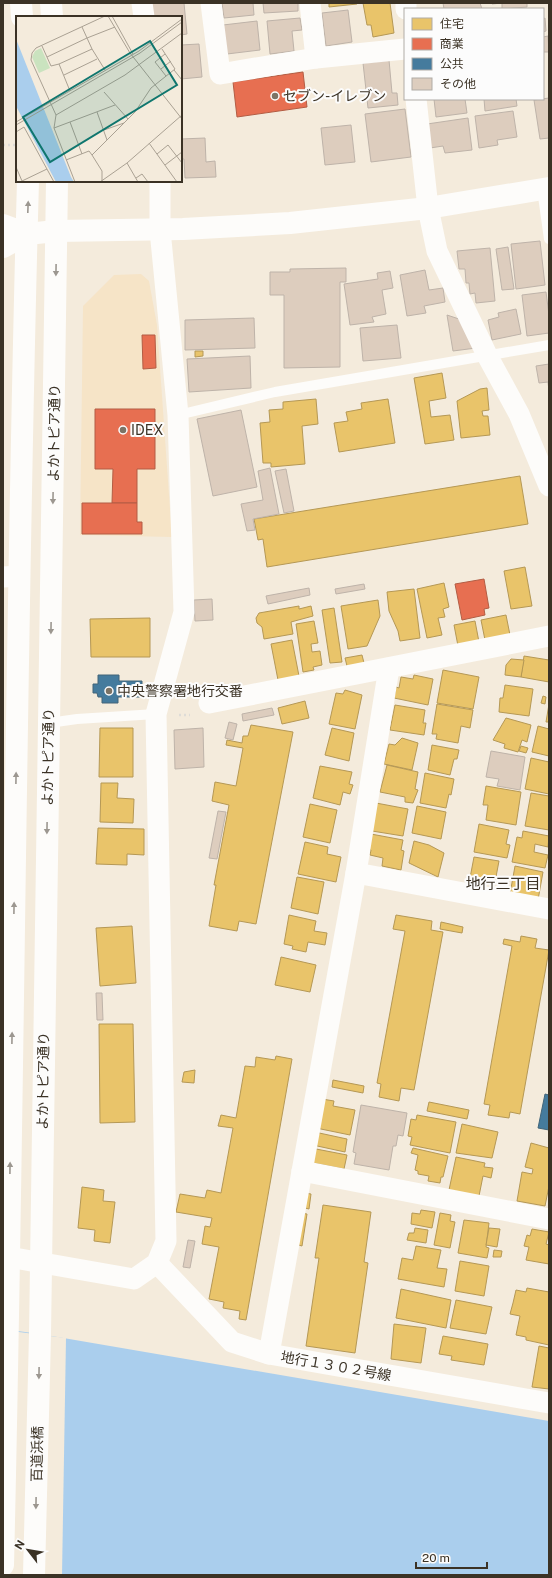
<svg xmlns="http://www.w3.org/2000/svg" width="552" height="1578" font-family="'Public Sans','Noto Sans JP',sans-serif">
<style>
.built{fill:#f6e4c7}
.water{fill:#aaceed}
.pier{fill:#f4ebdc}
.homes{fill:#e9c46a;stroke:#b59855}
.shops{fill:#e76f51;stroke:#b35d44}
.public{fill:#457b9d;stroke:#426579}
.building{fill:#ddcdbe;stroke:#beb3a9}
.lines{fill:none;stroke-linecap:round;stroke-linejoin:round}
.path{stroke:#dedcd7;stroke-width:2.5;stroke-dasharray:2 3;stroke-linecap:butt}
.service{stroke:#fdfcfa;stroke-width:10}
.minor{stroke:#fdfcfa;stroke-width:21}
.tertiary{stroke:#fdfcfa;stroke-width:22}
.oneway{fill:#9c9790}
.poi-dot{fill:#7c7365;stroke:#fcfcfc;stroke-width:1.5}
.labels{text-anchor:middle;stroke-width:4;stroke-linejoin:round;paint-order:stroke}
.poi-label{font-size:14px;fill:#3b3225;stroke:#fcfcfc;text-anchor:start}
.street-label{font-size:14px;fill:#3b3225;stroke:#fcfcfc}
.neighbourhood-label{font-size:15px;fill:#3b3225;stroke:#fcfcfc}
.inset-road{fill:none;stroke:#aaa193;stroke-width:1}
.view{fill:#0f766e;fill-opacity:0.15;stroke:#0f766e;stroke-width:2}
.inset-edge{fill:none;stroke:#3b3225;stroke-width:2}
</style>
<rect width="100%" height="100%" fill="#f4ebdc"/>
<path class="built" d="M141,274L149,281L157,325L172,537L80,535L83,306L114,275Z"/>
<path class="water" d="M3,1329L40,1334L549,1421V1575H3Z"/>
<path class="pier" d="M3,1330L66,1338L62,1575H3Z"/>
<g class="homes">
<path d="M329,3H357V4L329,7Z"/>
<path d="M363,3H390L394,33L373,37L371,25H367Z"/>
<path d="M195,351H203V356L195,357Z"/>
<path d="M442,373L446,398L429,401L431,417L450,415L454,440L425,444L414,378Z"/>
<path d="M487,388L489,410L482,411L483,416H488L490,435L461,438L457,401L480,389Z"/>
<path d="M316,399L318,424L302,426L305,464L271,467V463H263L260,423L270,422L269,410L283,409V402Z"/>
<path d="M388,399L395,443L339,452L334,423L348,421L346,412L362,409L361,403Z"/>
<path d="M520,476L528,524L267,567L263,539L258,540L254,519Z"/>
<path d="M525,567L532,606L511,609L504,571Z"/>
<path d="M444,583L449,607L443,609L445,617L438,618L442,635L427,638L417,589Z"/>
<path d="M414,589L420,638L400,641L398,631L389,611L387,592Z"/>
<path d="M378,600L380,616L367,646L348,649L341,606Z"/>
<path d="M299,606V609L311,606L313,616L291,622L293,634L264,639L262,627L257,623L256,618L259,613Z"/>
<path d="M334,608L342,662L330,663L322,610Z"/>
<path d="M506,615L510,635L485,640L481,620Z"/>
<path d="M150,618V657H91L90,619Z"/>
<path d="M314,621L318,643L311,644L312,652L320,651L322,665L313,667L314,670L303,672L296,624Z"/>
<path d="M475,621L479,642L458,646L454,625Z"/>
<path d="M292,640L299,676L278,680L271,644Z"/>
<path d="M362,655L365,667L348,670L345,658Z"/>
<path d="M524,656L549,660V682L521,677Z"/>
<path d="M511,659L524,660L521,677L505,675L506,665Z"/>
<path d="M443,670L479,677L473,709L437,703Z"/>
<path d="M414,675L433,679L428,705L394,698L396,687L399,688L401,677L413,679Z"/>
<path d="M505,685L533,689L529,716L499,712L500,698H503Z"/>
<path d="M345,690L362,695L355,729L329,724L336,693L343,694Z"/>
<path d="M543,696L546,697L545,704L541,703Z"/>
<path d="M305,701L309,718L282,724L278,708Z"/>
<path d="M437,704L473,710L470,728L461,726L458,743L436,739L437,734H432Z"/>
<path d="M549,704V722H546Z"/>
<path d="M395,705L425,710L423,723H426L424,735L390,730Z"/>
<path d="M506,718L531,725L527,742L522,740L518,752L504,748L505,744L493,740Z"/>
<path d="M251,725L293,732L256,924L239,921L237,931L209,926L216,885H214L229,805L212,801L215,782L236,786L243,748L226,745L227,740L242,743L243,736H248Z"/>
<path d="M538,726L549,729V756L532,752Z"/>
<path d="M100,728H133V777H99Z"/>
<path d="M332,728L354,733L349,761L325,755Z"/>
<path d="M402,738L418,743L412,770L384,764L389,744L395,745Z"/>
<path d="M432,745L459,750L457,759H454L450,775L428,770Z"/>
<path d="M521,746L528,748L526,753L519,751Z"/>
<path d="M531,758L549,762V794L525,789Z"/>
<path d="M387,765L418,772L415,789L418,790L413,803L405,802V797L380,792Z"/>
<path d="M320,766L352,772L349,784L353,785L350,794L343,792L340,805L313,798Z"/>
<path d="M425,773L454,779L451,795L449,794L446,808L420,803Z"/>
<path d="M101,783H118L117,798L134,799L133,823L100,822Z"/>
<path d="M486,786L521,792L516,825L486,820L488,805H483Z"/>
<path d="M531,793L549,796V830L525,826Z"/>
<path d="M376,803L408,809L403,836L372,831Z"/>
<path d="M310,804L337,810L330,843L303,837Z"/>
<path d="M417,806L446,812L441,839L412,833Z"/>
<path d="M479,824L509,830L506,844L510,845L507,858L474,852Z"/>
<path d="M98,828L144,829V855L127,854V865L96,864Z"/>
<path d="M523,831L549,836L548,847L535,844L534,852L548,855L545,868L512,862L517,837L522,838Z"/>
<path d="M371,834L403,840L401,850L404,851L401,870L382,866L383,858L370,855L371,850H368Z"/>
<path d="M414,841L429,845L444,853L438,877L409,863Z"/>
<path d="M305,842L328,847L327,854L341,857L336,882L298,874Z"/>
<path d="M474,857L499,861L495,882L470,878Z"/>
<path d="M515,866L543,872L538,900L510,894Z"/>
<path d="M297,877L324,882L318,914L291,908Z"/>
<path d="M289,915L316,921L314,931L327,933L325,945L308,942L306,952L292,949L293,946L284,944Z"/>
<path d="M396,915L432,921L431,930L443,932L414,1090L401,1088L399,1101L379,1097L381,1084L377,1083L405,931L393,929Z"/>
<path d="M441,922L463,927L462,933L440,929Z"/>
<path d="M132,926L136,983L100,986L96,928Z"/>
<path d="M521,936L537,939L535,948L549,950L520,1114L510,1112L509,1118L488,1115L490,1105L484,1104L512,946L503,944L504,939L520,942Z"/>
<path d="M281,957L316,965L310,992L275,985Z"/>
<path d="M99,1024H133L135,1122L100,1123Z"/>
<path d="M276,1056L292,1059L246,1320L239,1319L240,1311L223,1308L224,1302L209,1299L219,1247L202,1244L205,1226L210,1227L212,1218L176,1212L180,1194L205,1198L207,1190L221,1193L233,1128L218,1126L221,1115L236,1118L245,1066L255,1067L256,1057L275,1060Z"/>
<path d="M195,1070L194,1083L182,1082L184,1072Z"/>
<path d="M333,1080L364,1086L363,1093L332,1087Z"/>
<path d="M322,1099L334,1101L333,1106L355,1110L350,1135L316,1128Z"/>
<path d="M429,1102L469,1110L467,1119L427,1111Z"/>
<path d="M417,1115L456,1122L450,1153L410,1145L412,1137L408,1136L411,1119L416,1120Z"/>
<path d="M462,1124L498,1132L492,1158L456,1153Z"/>
<path d="M310,1131L347,1139L345,1152L308,1144Z"/>
<path d="M531,1143L549,1148V1186L545,1206L517,1201L522,1172L532,1174L533,1169L525,1167Z"/>
<path d="M311,1148L347,1155L344,1169L308,1162Z"/>
<path d="M413,1148L448,1156L443,1177H441L440,1183L428,1181L429,1176L418,1174V1171L415,1170L418,1155L411,1153Z"/>
<path d="M456,1157L485,1163L484,1167L493,1168L491,1178L483,1176L479,1196L449,1190Z"/>
<path d="M82,1187L104,1190L103,1201L115,1202L110,1243L94,1241L95,1230L78,1228Z"/>
<path d="M304,1193L311,1194L309,1209L301,1207Z"/>
<path d="M323,1205L371,1212L364,1262L368,1263L355,1353L306,1346L319,1258H315Z"/>
<path d="M421,1210L435,1212L432,1228L411,1224L412,1213L420,1214Z"/>
<path d="M300,1213L307,1214L302,1246L295,1244Z"/>
<path d="M440,1213L451,1215L450,1221L455,1222L450,1248L434,1245Z"/>
<path d="M464,1220L489,1223L486,1247L489,1248L487,1258L458,1253Z"/>
<path d="M415,1228L428,1230L426,1243L407,1240L409,1233H414Z"/>
<path d="M489,1228L500,1229L497,1247L486,1245Z"/>
<path d="M532,1229L549,1232L546,1244L549,1245V1264L526,1260L529,1247L524,1246L527,1235L530,1236Z"/>
<path d="M416,1246L441,1250L437,1268L447,1269L444,1287L398,1279L402,1258L413,1260Z"/>
<path d="M494,1250L502,1251L501,1257H493Z"/>
<path d="M460,1261L489,1266L484,1296L455,1291Z"/>
<path d="M527,1288L549,1292V1345L526,1340V1337L516,1335L520,1316L510,1314L513,1303L516,1290L526,1292Z"/>
<path d="M401,1289L451,1300L446,1328L396,1318Z"/>
<path d="M456,1300L492,1307L486,1334L450,1328Z"/>
<path d="M394,1324L426,1328L421,1363L391,1359Z"/>
<path d="M443,1336L488,1344L484,1365L451,1360L452,1356L439,1354Z"/>
<path d="M539,1346L549,1348V1389L532,1387Z"/>
</g>
<g class="shops">
<path d="M303,72L307,107L237,117L233,82Z"/>
<path d="M142,335H155L156,368L143,369Z"/>
<path d="M95,409H155V469H137V503H112L113,469H95Z"/>
<path d="M82,503H137V522H142V534H82Z"/>
<path d="M484,579L489,608L484,609L485,615L462,620L455,584Z"/>
</g>
<g class="public">
<path d="M98,675H119V681H142V697H118V703H102V697H98L97,693H93V684H98Z"/>
<path d="M545,1094L549,1095V1130L538,1128Z"/>
</g>
<g class="building">
<path d="M148,3H184L187,34L181,35V17H149Z"/>
<path d="M222,3H253L254,15L224,18Z"/>
<path d="M263,3H298V11L264,13Z"/>
<path d="M443,3H480L482,9H444Z"/>
<path d="M491,3H527V7L502,9V3L492,4Z"/>
<path d="M348,10L352,42L326,46L322,13Z"/>
<path d="M300,18L302,30L292,31L294,51L270,54L267,21Z"/>
<path d="M545,18L546,31L543,32V19Z"/>
<path d="M257,21L260,50L227,54L223,25Z"/>
<path d="M548,36L549,52H543V37Z"/>
<path d="M199,44L202,77L181,79V45Z"/>
<path d="M389,60L392,93H397L398,105L368,108L363,63Z"/>
<path d="M549,98V138L540,139L534,100Z"/>
<path d="M434,99H465L467,113L436,117Z"/>
<path d="M484,99H516L517,106L485,111Z"/>
<path d="M405,109L411,157L371,162L365,114Z"/>
<path d="M513,111L517,137L497,140L498,145L479,148L475,116Z"/>
<path d="M468,118L472,150L445,153L443,146L430,148L427,124Z"/>
<path d="M351,125L355,162L325,165L321,128Z"/>
<path d="M205,138L206,162L215,161L216,177L185,178L184,159H181V139Z"/>
<path d="M540,241L545,285L516,289L511,244Z"/>
<path d="M508,247L514,289L502,290L496,249Z"/>
<path d="M490,248L495,301L476,303L475,293L470,294L469,283H466L465,269H459L457,251Z"/>
<path d="M346,268V282H340V367L284,368V295H270V272H290V269Z"/>
<path d="M425,270L429,290L443,288L445,302L424,306L426,313L407,316L400,275Z"/>
<path d="M390,271L393,288L382,290L386,314L372,317L374,322L350,325L344,284L378,279L377,273Z"/>
<path d="M546,292L549,315V333L527,336L522,295Z"/>
<path d="M516,309L521,334L492,340L488,320L499,317L498,313Z"/>
<path d="M447,315L459,319L476,348L453,351Z"/>
<path d="M254,318L255,348L185,350V320Z"/>
<path d="M397,325L401,358L363,361L360,328Z"/>
<path d="M250,356L251,388L189,392L187,359Z"/>
<path d="M549,364V391L548,382L539,383L536,366Z"/>
<path d="M241,410L257,487L213,496L197,419Z"/>
<path d="M270,468L279,514L253,519L255,530L247,531L241,504L263,500L258,471Z"/>
<path d="M286,469L294,511L284,513L275,471Z"/>
<path d="M364,584L365,589L336,594L335,589Z"/>
<path d="M309,588L310,595L268,604L266,596Z"/>
<path d="M212,599L213,620L195,621L194,600Z"/>
<path d="M272,708L274,715L243,721L242,714Z"/>
<path d="M229,722L237,724L233,740L225,738Z"/>
<path d="M203,728L204,767L175,769L174,730Z"/>
<path d="M491,751L525,757L520,790L497,786L499,779L486,777Z"/>
<path d="M218,811L226,812L217,859L209,858Z"/>
<path d="M96,993H102L103,1020H97Z"/>
<path d="M361,1105L407,1113L403,1136L398,1135L396,1146H393L389,1170L354,1164L356,1153L353,1152Z"/>
<path d="M188,1240L195,1241L190,1268L183,1267Z"/>
</g>
<g class="lines">
<g class="path">
<path d="M3,145H17"/>
<path d="M179,715H190"/>
</g>
<g class="service">
<path d="M542,189L549,239"/>
<path d="M178,415L275,392L549,345"/>
<path d="M49,723L77,719L156,714"/>
</g>
<g class="minor">
<path d="M142,3L144,17"/>
<path d="M211,3L220,74L316,58L405,49"/>
<path d="M310,3L316,58"/>
<path d="M406,3V9"/>
<path d="M416,99L428,208L437,251L488,357L519,414L549,486"/>
<path d="M3,577L19,576"/>
<path d="M209,703L549,636"/>
<path d="M356,873L549,909"/>
<path d="M302,1171L549,1219"/>
<path d="M3,1256L134,1279L157,1263L166,1241L156,714L184,612L178,415L160,230V181"/>
<path d="M157,1263L232,1342L269,1354L549,1403"/>
<path d="M269,1354L356,873L389,668"/>
</g>
<g class="tertiary">
<path d="M21,3L22,17"/>
<path d="M51,3L52,17"/>
<path d="M3,225L27,234"/>
<path d="M3,247L27,234L56,231L183,229L290,223L428,208L549,188"/>
<path d="M3,1565C14,1103 15,642 28,181"/>
<path d="M34,1575L40,1334L57,181"/>
</g>
</g>
<defs><path id="oneway-solid" d="M-6-.8H1V-3.2L6.5 0L1 3.2V.8H-6Z"/></defs>
<g class="oneway">
<use href="#oneway-solid" transform="translate(28 207) rotate(-88)"/>
<use href="#oneway-solid" transform="translate(56 270) rotate(91)"/>
<use href="#oneway-solid" transform="translate(53 498) rotate(91)"/>
<use href="#oneway-solid" transform="translate(51 628) rotate(91)"/>
<use href="#oneway-solid" transform="translate(16 778) rotate(-89)"/>
<use href="#oneway-solid" transform="translate(47 828) rotate(91)"/>
<use href="#oneway-solid" transform="translate(14 908) rotate(-89)"/>
<use href="#oneway-solid" transform="translate(12 1038) rotate(-89)"/>
<use href="#oneway-solid" transform="translate(10 1168) rotate(-89)"/>
<use href="#oneway-solid" transform="translate(39 1373) rotate(91)"/>
<use href="#oneway-solid" transform="translate(36 1503) rotate(91)"/>
</g>
<g class="poi-dot">
<circle cx="275" cy="96" r="4"/>
<circle cx="123" cy="430" r="4"/>
<circle cx="109" cy="691" r="4"/>
</g>
<g class="labels">
<g class="poi-label">
<text x="283" y="101">セブン-イレブン</text>
<text x="131" y="435">IDEX</text>
<text x="117" y="696">中央警察署地行交番</text>
</g>
<g class="street-label">
<text transform="translate(54 433) rotate(-89)" y="5">よかトピア通り</text>
<text transform="translate(48 757) rotate(-89)" y="5">よかトピア通り</text>
<text transform="translate(43 1081) rotate(-89)" y="5">よかトピア通り</text>
<text transform="translate(336 1366) rotate(10)" y="5">地行１３０２号線</text>
<text transform="translate(37 1454) rotate(-89)" y="5">百道浜橋</text>
</g>
<g class="neighbourhood-label">
<text x="503" y="889">地行三丁目</text>
</g>
</g>
<g transform="translate(16 16)">
<rect width="166" height="166" fill="#f4ebdc"/>
<path d="M25,32L34,52L23,57L16,41L19,35Z" fill="#cae3bf"/>
<path d="M0,23L55,161L58,166H40L0,90Z" fill="#aaceed"/>
<path class="inset-road" d="M92,0L114,37L166,103M96,0L117,38M66,11L71,22L99,11M26,30L35,50L43,48M149,38L139,46L150,60M31,41L71,22L76,33M145,53L155,45M158,54L166,64M48,59L81,43M54,75L43,48L76,33L89,54M88,76L112,103M81,96L91,124L76,139L86,155V165M40,99L109,59L166,17M40,99L15,44L16,37L20,32L89,0M40,99L38,112L59,166M0,106L123,35L166,3M54,106L66,138M0,109L124,37L166,6M38,112L99,89M88,114L108,107M0,116L8,111L38,166M91,124L119,96L135,72L159,53L146,33M133,127L161,166M141,138L152,129L166,147M50,144L73,135L76,139M111,147L122,166M149,149L166,136M0,151L6,165M120,162L126,158L132,166M6,165L31,153M84,166L111,147L166,99"/>
<path class="view" d="M134,25L161,69L34,146L7,101Z"/>
<rect width="166" height="166" class="inset-edge"/>
</g>
<rect width="552" height="1578" fill="none" stroke="#3b3225" stroke-width="8"/>
<rect x="404" y="8" width="140" height="92" fill="#fcfcfc" stroke="#afaba6"/>
<rect x="412" y="18" width="20" height="12" fill="#e9c46a" stroke="#afaba6"/>
<text x="440" y="28" font-size="12" fill="#3b3225">住宅</text>
<rect x="412" y="38" width="20" height="12" fill="#e76f51" stroke="#afaba6"/>
<text x="440" y="48" font-size="12" fill="#3b3225">商業</text>
<rect x="412" y="58" width="20" height="12" fill="#457b9d" stroke="#afaba6"/>
<text x="440" y="68" font-size="12" fill="#3b3225">公共</text>
<rect x="412" y="78" width="20" height="12" fill="#ddcdbe" stroke="#afaba6"/>
<text x="440" y="88" font-size="12" fill="#3b3225">その他</text>
<g transform="translate(28 1550) rotate(301)" stroke="#fcfcfc" stroke-width="3" paint-order="stroke">
<path d="M0-3L7 15L0 10L-7 15Z" fill="#3b3225"/>
<text y="-6" font-size="11" font-weight="bold" text-anchor="middle" fill="#3b3225">N</text>
</g>
<path d="M416 1562v6h71v-6" fill="none" stroke="#3b3225" stroke-width="2"/>
<text x="422" y="1562" font-size="12" fill="#3b3225" stroke="#fcfcfc" stroke-width="3" paint-order="stroke">20 m</text>
</svg>
